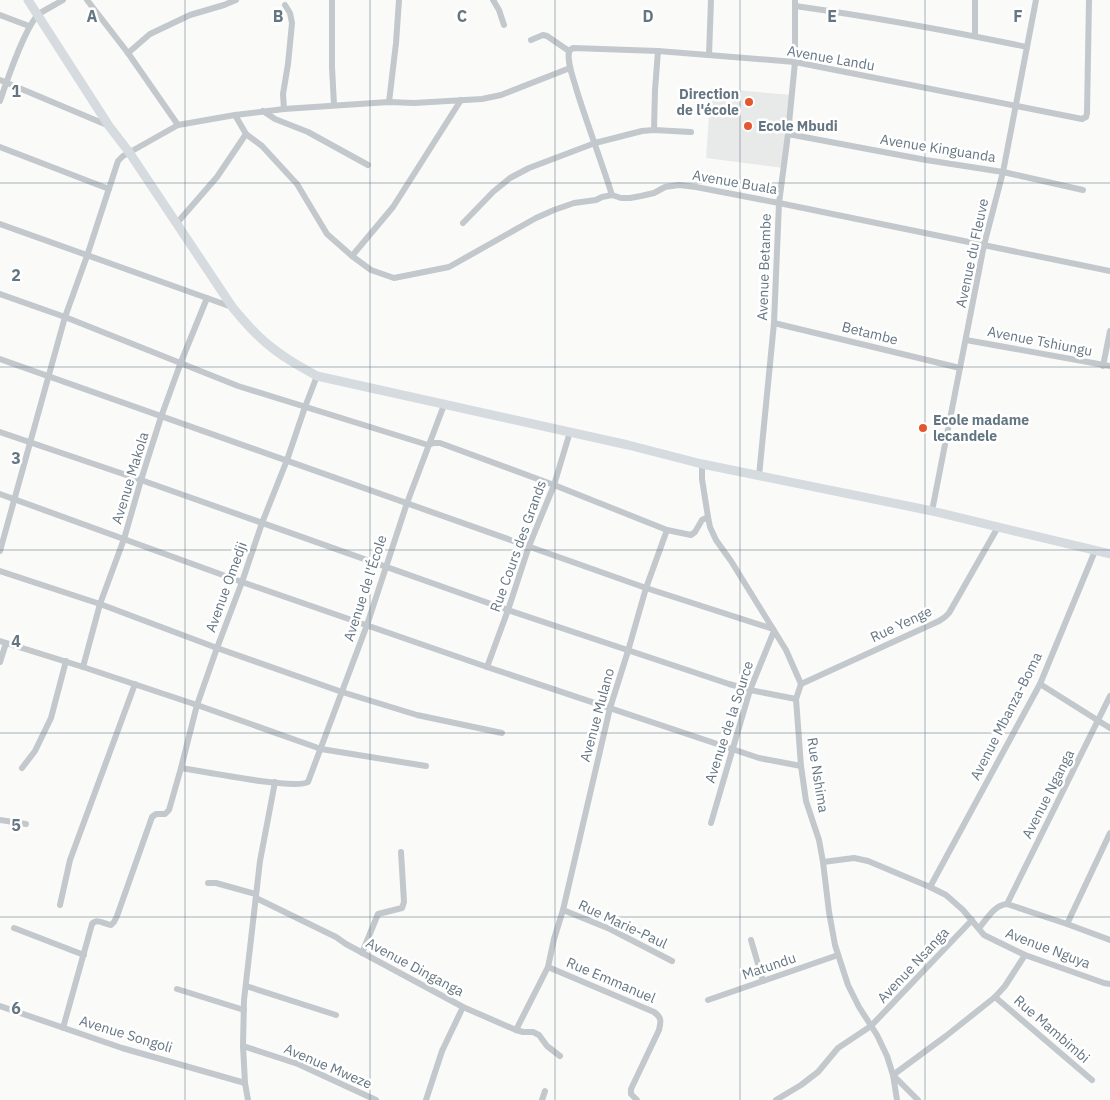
<svg xmlns="http://www.w3.org/2000/svg" width="1110" height="1100" font-family="'IBM Plex Sans',sans-serif">
<style>
.built{fill:#e8e9e9}
.lines{fill:none;stroke-linecap:round;stroke-linejoin:round}
.street{stroke:#c3c8cc;stroke-width:6}
.secondary{stroke:#d6dbdf;stroke-width:9}
.grid{fill:none;stroke:#657683;stroke-width:1;stroke-opacity:0.55}
.poi-dot{fill:#e4572e;stroke:#fff;stroke-width:2}
.labels{text-anchor:middle;stroke-width:5;stroke-linejoin:round;paint-order:stroke}
.street-label{font-size:14px;fill:#657683;stroke:#fff}
.poi-label{font-size:14px;font-weight:bold;fill:#657683;stroke:#fff;text-anchor:start}
.grid-label{font-size:16px;text-anchor:middle;font-weight:bold;fill:#657683;stroke:#fff;stroke-width:5;stroke-linejoin:round;paint-order:stroke}
</style>
<rect width="100%" height="100%" fill="#fafaf8"/>
<path class="built" d="M711,88L792,95L784,168L706,158Z"/>
<g class="lines">
<g class="street">
<path d="M87,0L128,53L178,125"/>
<path d="M493,0L499,10L504,25"/>
<path d="M975,0V36"/>
<path d="M332,1V67L334,105"/>
<path d="M795,6C873,17 950,31 1027,47"/>
<path d="M0,15L29,26"/>
<path d="M531,40L543,35L547,36L569,51"/>
<path d="M569,51L573,48L658,51L795,62L1082,119L1086,117L1087,113L1089,0"/>
<path d="M569,51C567,63 573,77 576,88C587,124 601,160 612,195"/>
<path d="M128,53L150,34L190,15L224,5L236,0"/>
<path d="M709,55L711,0"/>
<path d="M0,80L107,125"/>
<path d="M0,101C6,83 26,25 39,14C46,9 55,5 63,0"/>
<path d="M389,102L396,43L399,0"/>
<path d="M284,109L283,94L288,64L292,23L290,13L285,5"/>
<path d="M263,111L275,119L308,132L368,165"/>
<path d="M235,115L246,134L262,146L297,184L327,234L352,256L371,270L394,278L449,267L536,218L554,210L574,203L596,200L602,197L612,195L621,198H630L641,196L654,193L665,187L679,185L696,187L779,203L1110,271"/>
<path d="M654,130L655,90L658,51"/>
<path d="M788,134L926,160L1003,172L1083,190"/>
<path d="M0,147L109,189"/>
<path d="M177,223L217,177L246,134"/>
<path d="M463,223L493,192L510,178L529,168L595,143L642,131L654,130L691,132"/>
<path d="M0,224L232,307"/>
<path d="M352,256L393,207L461,100"/>
<path d="M0,294L65,317L238,386L428,445L434,443H440L554,485L667,530L691,535L695,532L702,520L708,517"/>
<path d="M774,323L960,368"/>
<path d="M966,340L1110,366"/>
<path d="M0,359L646,588L773,629"/>
<path d="M1103,366L1110,331"/>
<path d="M0,432L141,480L508,610L729,684L750,690L796,699"/>
<path d="M702,464V479L708,517L710,527L716,540L731,561L786,650L801,684L796,699L801,766L806,801L819,840L823,862L829,912L835,945L848,985L859,1007L877,1035L887,1056L893,1075L897,1100"/>
<path d="M759,476L774,323L779,203L788,134L795,62V0"/>
<path d="M0,494L242,582L487,667L759,758L801,766"/>
<path d="M932,511L984,245L1003,172L1036,0"/>
<path d="M0,551L65,317L87,256L118,161L123,156L178,125L235,115L284,109L389,102L414,103L482,99L501,95L570,68"/>
<path d="M0,571L100,604L217,648L342,692L417,715L502,733"/>
<path d="M0,641L83,667L197,705L321,749L426,766"/>
<path d="M0,662L6,643"/>
<path d="M83,667L100,604L124,539L141,480L161,417L181,362L207,298"/>
<path d="M487,667L508,610L529,546L554,485L570,432"/>
<path d="M801,684L939,621L945,617L949,613L998,527"/>
<path d="M1040,684L1110,728"/>
<path d="M22,768L35,751L51,718L66,661"/>
<path d="M181,768C202,771 294,790 308,782L367,625L407,503L444,405"/>
<path d="M0,820L26,824"/>
<path d="M711,823L750,690L774,631"/>
<path d="M823,862L854,858L868,861L930,887L946,895L963,910L984,935L990,938L1025,955L1104,983L1110,984"/>
<path d="M208,883H216L256,894"/>
<path d="M930,887L1040,684L1095,551"/>
<path d="M256,898L336,937L346,944L463,1007L516,1030L523,1032H533L539,1035L547,1046L560,1056"/>
<path d="M1007,904L1110,696"/>
<path d="M60,905L70,860L135,684"/>
<path d="M563,910L610,929L672,961"/>
<path d="M1067,924L1110,833"/>
<path d="M14,928L84,955"/>
<path d="M979,928C987,919 994,905 1007,904L1067,924L1110,940"/>
<path d="M751,940L763,981"/>
<path d="M362,953L378,914L402,908L404,902L401,852"/>
<path d="M246,986L336,1015"/>
<path d="M177,989L244,1010"/>
<path d="M995,997L1092,1080"/>
<path d="M708,1000L838,955"/>
<path d="M0,1006L122,1048L245,1083"/>
<path d="M63,1028L92,924C97,918 104,924 111,925L114,922L117,916L152,817L156,814H165L169,810L181,768L197,705L217,648L242,582L262,523L287,460L305,407L317,376"/>
<path d="M516,1030L548,967"/>
<path d="M243,1046L298,1064L376,1100"/>
<path d="M248,1100L245,1083L243,1046L244,1000L260,861L275,782"/>
<path d="M426,1100L442,1051L463,1007"/>
<path d="M542,1100L545,1091"/>
<path d="M637,1100L631,1094V1089L659,1030C661,1021 662,1018 654,1012L548,967L554,939L563,910L610,708L628,651L646,588L667,530"/>
<path d="M776,1100L801,1085L818,1072L838,1048L871,1026L972,920"/>
<path d="M918,1100L893,1075L946,1036L995,997L1005,986L1025,955"/>
</g>
<path class="secondary" d="M28,0L109,126L129,152L233,308C243,320 253,332 265,342C281,356 299,366 317,376L628,445L702,464L932,511L1110,554"/>
</g>
<path class="grid" d="M185,0V1100M370,0V1100M555,0V1100M740,0V1100M925,0V1100M0,183H1110M0,367H1110M0,550H1110M0,733H1110M0,917H1110"/>
<g class="poi-dot">
<circle cx="749" cy="102" r="5"/>
<circle cx="748" cy="126" r="5"/>
<circle cx="923" cy="428" r="5"/>
</g>
<g class="labels">
<g class="street-label">
<text transform="translate(831 58) rotate(10)" y="5">Avenue Landu</text>
<text transform="translate(938 148) rotate(9)" y="5">Avenue Kinguanda</text>
<text transform="translate(735 182) rotate(10)" y="5">Avenue Buala</text>
<text transform="translate(972 253) rotate(-78)" y="5">Avenue du Fleuve</text>
<text transform="translate(764 267) rotate(-88)" y="5">Avenue Betambe</text>
<text transform="translate(870 333) rotate(14)" y="5">Betambe</text>
<text transform="translate(1040 341) rotate(11)" y="5">Avenue Tshiungu</text>
<text transform="translate(130 478) rotate(-73)" y="5">Avenue Makola</text>
<text transform="translate(518 546) rotate(-70)" y="5">Rue Cours des Grands</text>
<text transform="translate(226 587) rotate(-70)" y="5">Avenue Omedji</text>
<text transform="translate(365 588) rotate(-72)" y="5">Avenue de l'École</text>
<text transform="translate(901 624) rotate(-25)" y="5">Rue Yenge</text>
<text transform="translate(597 715) rotate(-75)" y="5">Avenue Mulano</text>
<text transform="translate(1006 716) rotate(-63)" y="5">Avenue Mbanza-Boma</text>
<text transform="translate(729 722) rotate(-72)" y="5">Avenue de la Source</text>
<text transform="translate(818 775) rotate(81)" y="5">Rue Nshima</text>
<text transform="translate(1048 794) rotate(-63)" y="5">Avenue Nganga</text>
<text transform="translate(623 924) rotate(25)" y="5">Rue Marie-Paul</text>
<text transform="translate(1048 948) rotate(21)" y="5">Avenue Nguya</text>
<text transform="translate(913 965) rotate(-47)" y="5">Avenue Nsanga</text>
<text transform="translate(769 966) rotate(-19)" y="5">Matundu</text>
<text transform="translate(415 967) rotate(28)" y="5">Avenue Dinganga</text>
<text transform="translate(611 980) rotate(23)" y="5">Rue Emmanuel</text>
<text transform="translate(1052 1029) rotate(41)" y="5">Rue Mambimbi</text>
<text transform="translate(126 1034) rotate(17)" y="5">Avenue Songoli</text>
<text transform="translate(328 1066) rotate(23)" y="5">Avenue Mweze</text>
</g>
<g class="poi-label">
<text x="739" y="99" text-anchor="end">Direction<tspan x="739" dy="16">de l'école</tspan></text>
<text x="758" y="131">Ecole Mbudi</text>
<text x="933" y="425">Ecole madame<tspan x="933" dy="16">lecandele</tspan></text>
</g>
</g>
<g class="grid-label">
<text x="92" y="22">A</text>
<text x="278" y="22">B</text>
<text x="462" y="22">C</text>
<text x="648" y="22">D</text>
<text x="832" y="22">E</text>
<text x="1018" y="22">F</text>
<text x="16" y="97">1</text>
<text x="16" y="281">2</text>
<text x="16" y="464">3</text>
<text x="16" y="647">4</text>
<text x="16" y="831">5</text>
<text x="16" y="1014">6</text>
</g>
</svg>
